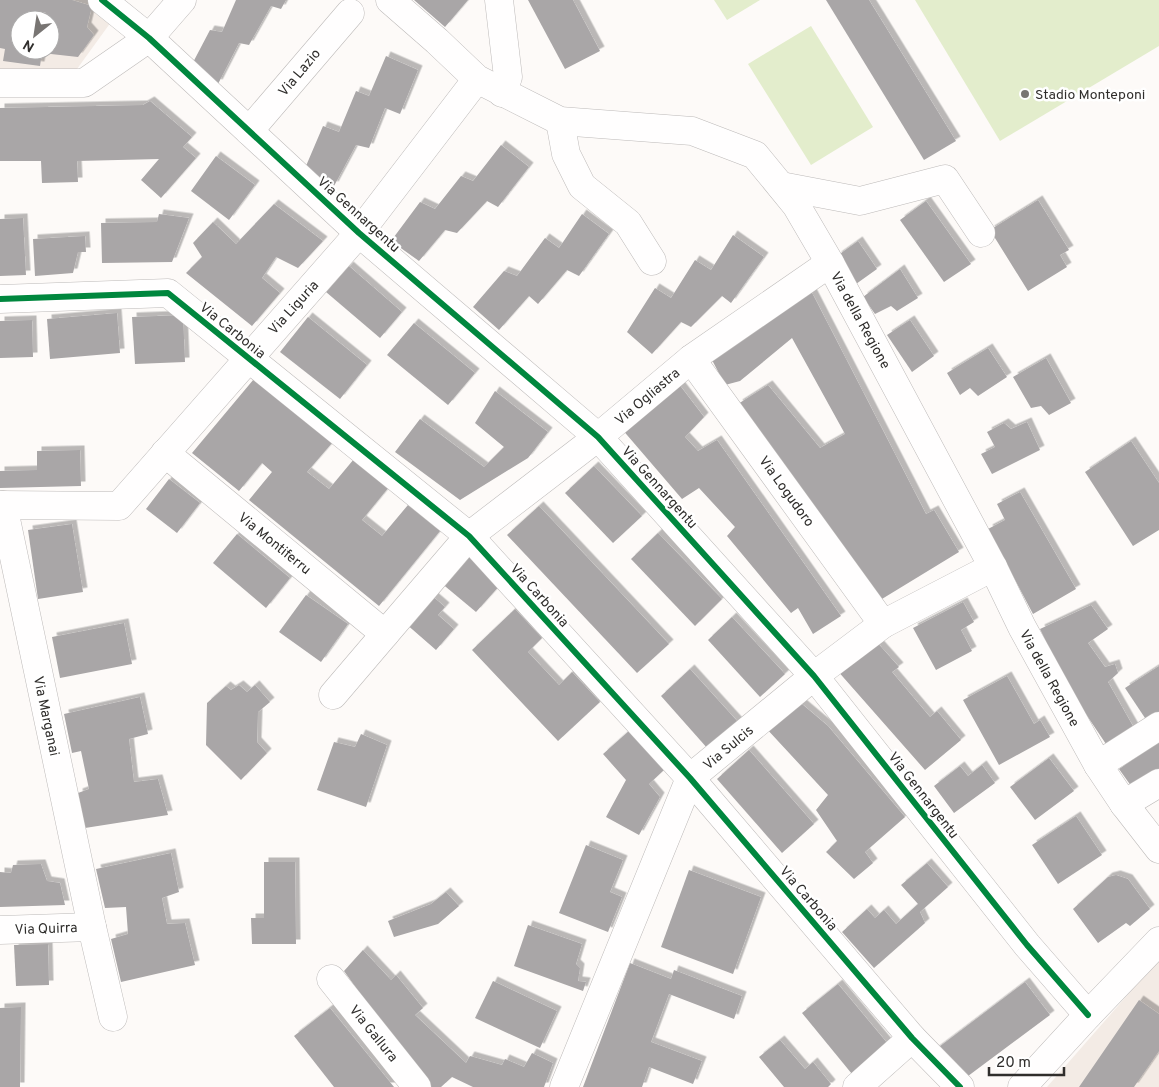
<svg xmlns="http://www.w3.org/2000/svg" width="1159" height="1087" font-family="Overpass,sans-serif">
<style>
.built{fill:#f3ebe5;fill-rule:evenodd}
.green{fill:#e3edcc}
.building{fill:#a9a6a7;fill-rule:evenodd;filter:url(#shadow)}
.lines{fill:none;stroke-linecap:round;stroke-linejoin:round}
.street-casing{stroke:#bdbab9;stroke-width:29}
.secondary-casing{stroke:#bdbab9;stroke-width:29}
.street{stroke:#fffefe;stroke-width:28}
.secondary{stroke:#fffefe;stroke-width:28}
.cycleway-casing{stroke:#fff;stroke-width:9}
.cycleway{stroke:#00873e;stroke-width:6}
.poi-dot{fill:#787573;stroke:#fff;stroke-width:2}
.labels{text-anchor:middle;stroke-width:5;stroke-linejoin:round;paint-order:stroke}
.street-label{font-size:14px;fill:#302e2c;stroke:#fff}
.poi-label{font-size:14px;fill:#302e2c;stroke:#fff;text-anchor:start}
</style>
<defs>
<filter id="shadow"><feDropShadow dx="4.5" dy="-4.5" stdDeviation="0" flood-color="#0004"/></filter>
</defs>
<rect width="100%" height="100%" fill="#fdfaf8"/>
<g class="built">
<path d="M0,0H88L111,22L77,69L0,70ZM20,20H50V50H20Z"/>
<path d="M1159,959V1087H1047Z"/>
</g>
<g class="green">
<path d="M714,0H760L727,20Z"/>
<path d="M915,0H1159V46L1000,141Z"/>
<path d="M811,26L873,127L811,165L748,64Z"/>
</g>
<g class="building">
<path d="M0,0H72L92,6L87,27L94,35L78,57L42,53L40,66L3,61L5,49L0,48ZM20,20H50V50H20Z"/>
<path d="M236,0H286L281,9L271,6L249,45L239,43L218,84L189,70L210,30L222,32Z"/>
<path d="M414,0H468L445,27Z"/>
<path d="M528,0H573L600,51L565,69Z"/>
<path d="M826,0H869L956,141L924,160Z"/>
<path d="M386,56L418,70L400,114L385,108L369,148L356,145L334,186L303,173L323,126L339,132L356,91L369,96Z"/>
<path d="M150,101L192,137L183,147L196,158L161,198L141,180L159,159L77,161L78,182L42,183L41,161H0V108L143,105Z"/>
<path d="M501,145L529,167L498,207L487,201L457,233L445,230L419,261L391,241L420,202L435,209L461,176L473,181Z"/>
<path d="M216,156L255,185L229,220L191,191Z"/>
<path d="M1038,200L1069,250L1060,255L1067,267L1028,291L990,230Z"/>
<path d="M926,201L971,264L944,282L900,220Z"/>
<path d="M274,204L323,241L298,268L276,257L262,278L280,293L252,326L186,273L202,257L193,243L213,222L236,244Z"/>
<path d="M159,214L189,218L172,262L102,263L101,223L157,222Z"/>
<path d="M582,214L609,234L579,276L567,270L538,304L529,296L499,330L473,307L504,271L517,276L545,238L559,248Z"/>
<path d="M23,218L26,275L0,276V219Z"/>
<path d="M733,235L764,257L731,303L722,296L691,327L681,322L652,354L627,332L655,288L671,298L695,260L711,270Z"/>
<path d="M85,236L86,252H78L73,273L35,276L33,239Z"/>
<path d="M858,241L877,269L856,284L837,256Z"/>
<path d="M349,266L402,312L380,338L326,292Z"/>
<path d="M900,269L918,298L897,311L891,306L875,314L863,297Z"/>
<path d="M809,287L926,514L934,510L959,552L877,602L738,404L768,385L820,448L845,434L792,338L740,381L725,385L711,358Z"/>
<path d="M117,313L120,353L50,359L47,319Z"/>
<path d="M183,315L185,362L135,364L132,317Z"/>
<path d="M308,317L367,365L340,399L280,352Z"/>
<path d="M32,320L33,357L0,358V321Z"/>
<path d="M910,320L934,356L912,372L887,335Z"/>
<path d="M414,323L475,373L448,405L387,355Z"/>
<path d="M988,348L1007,377L978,396L970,388L960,395L947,373Z"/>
<path d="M1046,358L1071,403L1049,415L1041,406L1031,408L1013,377Z"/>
<path d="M254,379L332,443L307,472L329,489L354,459L389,487L362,520L382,536L408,505L440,531L379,606L249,500L272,472L262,463L239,491L192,453Z"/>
<path d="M678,383L704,417L685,437L698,451L717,440L841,616L813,634L798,608L791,613L727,536L735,527L699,488L682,499L621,428Z"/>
<path d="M495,391L548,432L528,458L460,500L395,452L420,419L484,467L504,447L475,423Z"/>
<path d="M1027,422L1040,450L992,474L981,454L995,447L987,432L1004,423L1011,429Z"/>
<path d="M1131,441L1159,483V530L1133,546L1085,472Z"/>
<path d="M80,450L81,486L0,488V471L37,470V451Z"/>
<path d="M594,466L642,516L613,543L565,493Z"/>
<path d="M169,479L200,503L177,533L146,509Z"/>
<path d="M1020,492L1076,589L1033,614L988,529L1005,520L997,504Z"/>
<path d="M539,506L669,644L637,673L507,535Z"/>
<path d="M72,524L83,592L38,599L28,530Z"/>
<path d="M658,533L722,599L695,626L631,559Z"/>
<path d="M237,534L290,578L266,608L213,563Z"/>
<path d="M465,553L501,584L476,612L440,582Z"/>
<path d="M430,594L445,607L438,615L454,629L436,650L405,623Z"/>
<path d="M306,595L348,624L321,662L279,632Z"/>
<path d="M963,602L974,622L961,630L972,651L936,670L913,628Z"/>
<path d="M1091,605L1108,629L1088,643L1105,667L1115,664L1118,673L1108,682L1134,728L1106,744L1067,686L1040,629Z"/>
<path d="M515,609L542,638L528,652L559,685L572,672L600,702L558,741L472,650Z"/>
<path d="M732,617L785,674L760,697L708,640Z"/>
<path d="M124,623L132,664L60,678L52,637Z"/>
<path d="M875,640L899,667L892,672L930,717L937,711L961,740L925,770L836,669Z"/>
<path d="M1159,666V713L1147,721L1125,688Z"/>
<path d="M690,669L738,722L708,749L661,696Z"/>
<path d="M1007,676L1034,724L1040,720L1050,737L999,765L963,700Z"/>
<path d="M239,685L247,692L255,685L270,702L258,712L257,742L267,753L241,780L206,745L207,703L226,686L231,690Z"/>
<path d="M140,697L148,734L129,739L134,782L158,779L168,815L85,828L78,793L89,789L81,751L72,753L64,714Z"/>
<path d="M796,699L828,726L905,817L865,852L873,863L854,879L826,852L837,841L816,810L828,795L765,727Z"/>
<path d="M629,731L664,770L649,784L660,797L639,835L606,817L626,780L603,754Z"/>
<path d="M361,734L387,745L366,807L317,790L334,742L355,747Z"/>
<path d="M1159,742V773L1134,790L1119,769Z"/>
<path d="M749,750L814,824L782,853L717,779Z"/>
<path d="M1049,758L1074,791L1035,820L1010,787Z"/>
<path d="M982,765L995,783L954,813L934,786L960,766L968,776Z"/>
<path d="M1076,816L1102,855L1058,884L1032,845Z"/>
<path d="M586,845L623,860L610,892L622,897L608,932L559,913Z"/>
<path d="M171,853L179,892L162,898L167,924L185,923L195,965L121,982L111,939L128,934L126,907L105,908L96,869Z"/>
<path d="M264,862H295L296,944H252L251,918H264Z"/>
<path d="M927,863L948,887L920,912L925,923L874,968L842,932L867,909L875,918L884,910L896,924L918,904L901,885Z"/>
<path d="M41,864L47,881L60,883L65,905L0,907V872L11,873L13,865Z"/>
<path d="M689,870L761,897L733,974L661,947Z"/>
<path d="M1116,875L1128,879L1150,909L1130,926L1126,923L1098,943L1073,909L1108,877Z"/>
<path d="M446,892L459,906L438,924L394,937L388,921L431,904Z"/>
<path d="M528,925L582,944L576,964L580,968L578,981L586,982L583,991L514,966Z"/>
<path d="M48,944L49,985L16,986L14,945Z"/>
<path d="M363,950L391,980L396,975L423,1008L415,1015L466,1063L470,1056L502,1065L505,1059L524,1067L532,1053L553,1063L544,1087H473L452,1077L441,1087H427L344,971Z"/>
<path d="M630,963L671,979L674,970L742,996L734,1019L669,994L651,1042L702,1061L693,1084L649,1067L642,1087H583Z"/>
<path d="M493,981L557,1011L540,1048L475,1018Z"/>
<path d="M1025,982L1050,1015L960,1082L935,1050Z"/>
<path d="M838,984L888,1044L852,1074L802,1013Z"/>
<path d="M1139,1000L1159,1014V1051L1134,1087H1079Z"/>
<path d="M21,1007L20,1087H0V1008Z"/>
<path d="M330,1008L394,1087H334L294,1036Z"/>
<path d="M780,1040L805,1069L813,1062L831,1084L828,1087H784L759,1057Z"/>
</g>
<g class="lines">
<defs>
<g id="street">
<path d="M102,0L149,38L359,233L598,437L814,676L1027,945L1088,1015"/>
<path d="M0,83H84L149,38L182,0"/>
<path d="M560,121L566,154L582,186L628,223L652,261"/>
<path d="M249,131L350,13"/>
<path d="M781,186L860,201L945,179L981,233"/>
<path d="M0,299L168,293L469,536L690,778L912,1038L960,1087"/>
<path d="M691,359L883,624"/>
<path d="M165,453L385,634L469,536L598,437L691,359L830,263"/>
<path d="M0,505L119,506L359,233L477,79"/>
<path d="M3,505L92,927L113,1017"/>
<path d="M333,695L385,634"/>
<path d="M1098,765L1159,726"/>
<path d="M1124,804L1159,783"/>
<path d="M0,930L92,927"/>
<path d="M331,979L417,1087"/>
<path d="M564,1087L690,778L814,676L883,624L993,567"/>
<path d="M857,1087L912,1038"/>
<path d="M1022,1087L1088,1015L1159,941"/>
</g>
<g id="secondary">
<path d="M390,0L437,41L477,79L560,121L692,131L755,155L796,205L830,263L993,567L1022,627L1098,765L1124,804L1159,849"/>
<path d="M499,0L508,77L502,93"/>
</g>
</defs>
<use href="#street" class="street-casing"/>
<use href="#secondary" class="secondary-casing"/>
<use href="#street" class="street"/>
<use href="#secondary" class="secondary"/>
<defs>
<g id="cycleway">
<path d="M102,0L149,38L359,233L598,437L814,676L1027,945L1088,1015"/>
<path d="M0,299L168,293L469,536L690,778L912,1038L960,1087"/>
</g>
</defs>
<use href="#cycleway" class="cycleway-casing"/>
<use href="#cycleway" class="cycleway"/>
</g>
<circle class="poi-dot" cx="1025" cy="94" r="5"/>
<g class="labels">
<g class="street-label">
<text transform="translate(299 72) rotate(-50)" y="5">Via Lazio</text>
<text transform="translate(359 214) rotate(42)" y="5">Via Gennargentu</text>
<text transform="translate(293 307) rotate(-48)" y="5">Via Liguria</text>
<text transform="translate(861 320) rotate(61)" y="5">Via della Regione</text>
<text transform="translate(233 330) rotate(39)" y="5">Via Carbonia</text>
<text transform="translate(647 396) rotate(-40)" y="5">Via Ogliastra</text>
<text transform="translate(660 487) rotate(48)" y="5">Via Gennargentu</text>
<text transform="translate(787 491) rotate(54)" y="5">Via Logudoro</text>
<text transform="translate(275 543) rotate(39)" y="5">Via Montiferru</text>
<text transform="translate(540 595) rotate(48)" y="5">Via Carbonia</text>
<text transform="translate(1050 678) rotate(61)" y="5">Via della Regione</text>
<text transform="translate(47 716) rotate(78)" y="5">Via Marganai</text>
<text transform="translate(728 747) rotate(-40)" y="5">Via Sulcis</text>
<text transform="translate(924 795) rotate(52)" y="5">Via Gennargentu</text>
<text transform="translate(809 898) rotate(49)" y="5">Via Carbonia</text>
<text transform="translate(46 928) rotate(-2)" y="5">Via Quirra</text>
<text transform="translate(374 1033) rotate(51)" y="5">Via Gallura</text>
</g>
<g class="poi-label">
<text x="1035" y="99">Stadio Monteponi</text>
</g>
</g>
<g transform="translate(35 35) rotate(210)"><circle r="24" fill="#ffffff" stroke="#acabab"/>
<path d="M0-4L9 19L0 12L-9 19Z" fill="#787573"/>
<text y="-8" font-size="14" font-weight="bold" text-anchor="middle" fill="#302e2c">N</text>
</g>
<path d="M989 1067v8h75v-8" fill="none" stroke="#302e2c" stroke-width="2.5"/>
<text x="996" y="1067" font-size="15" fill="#302e2c" stroke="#ffffff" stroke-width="4" paint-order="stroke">20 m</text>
</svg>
